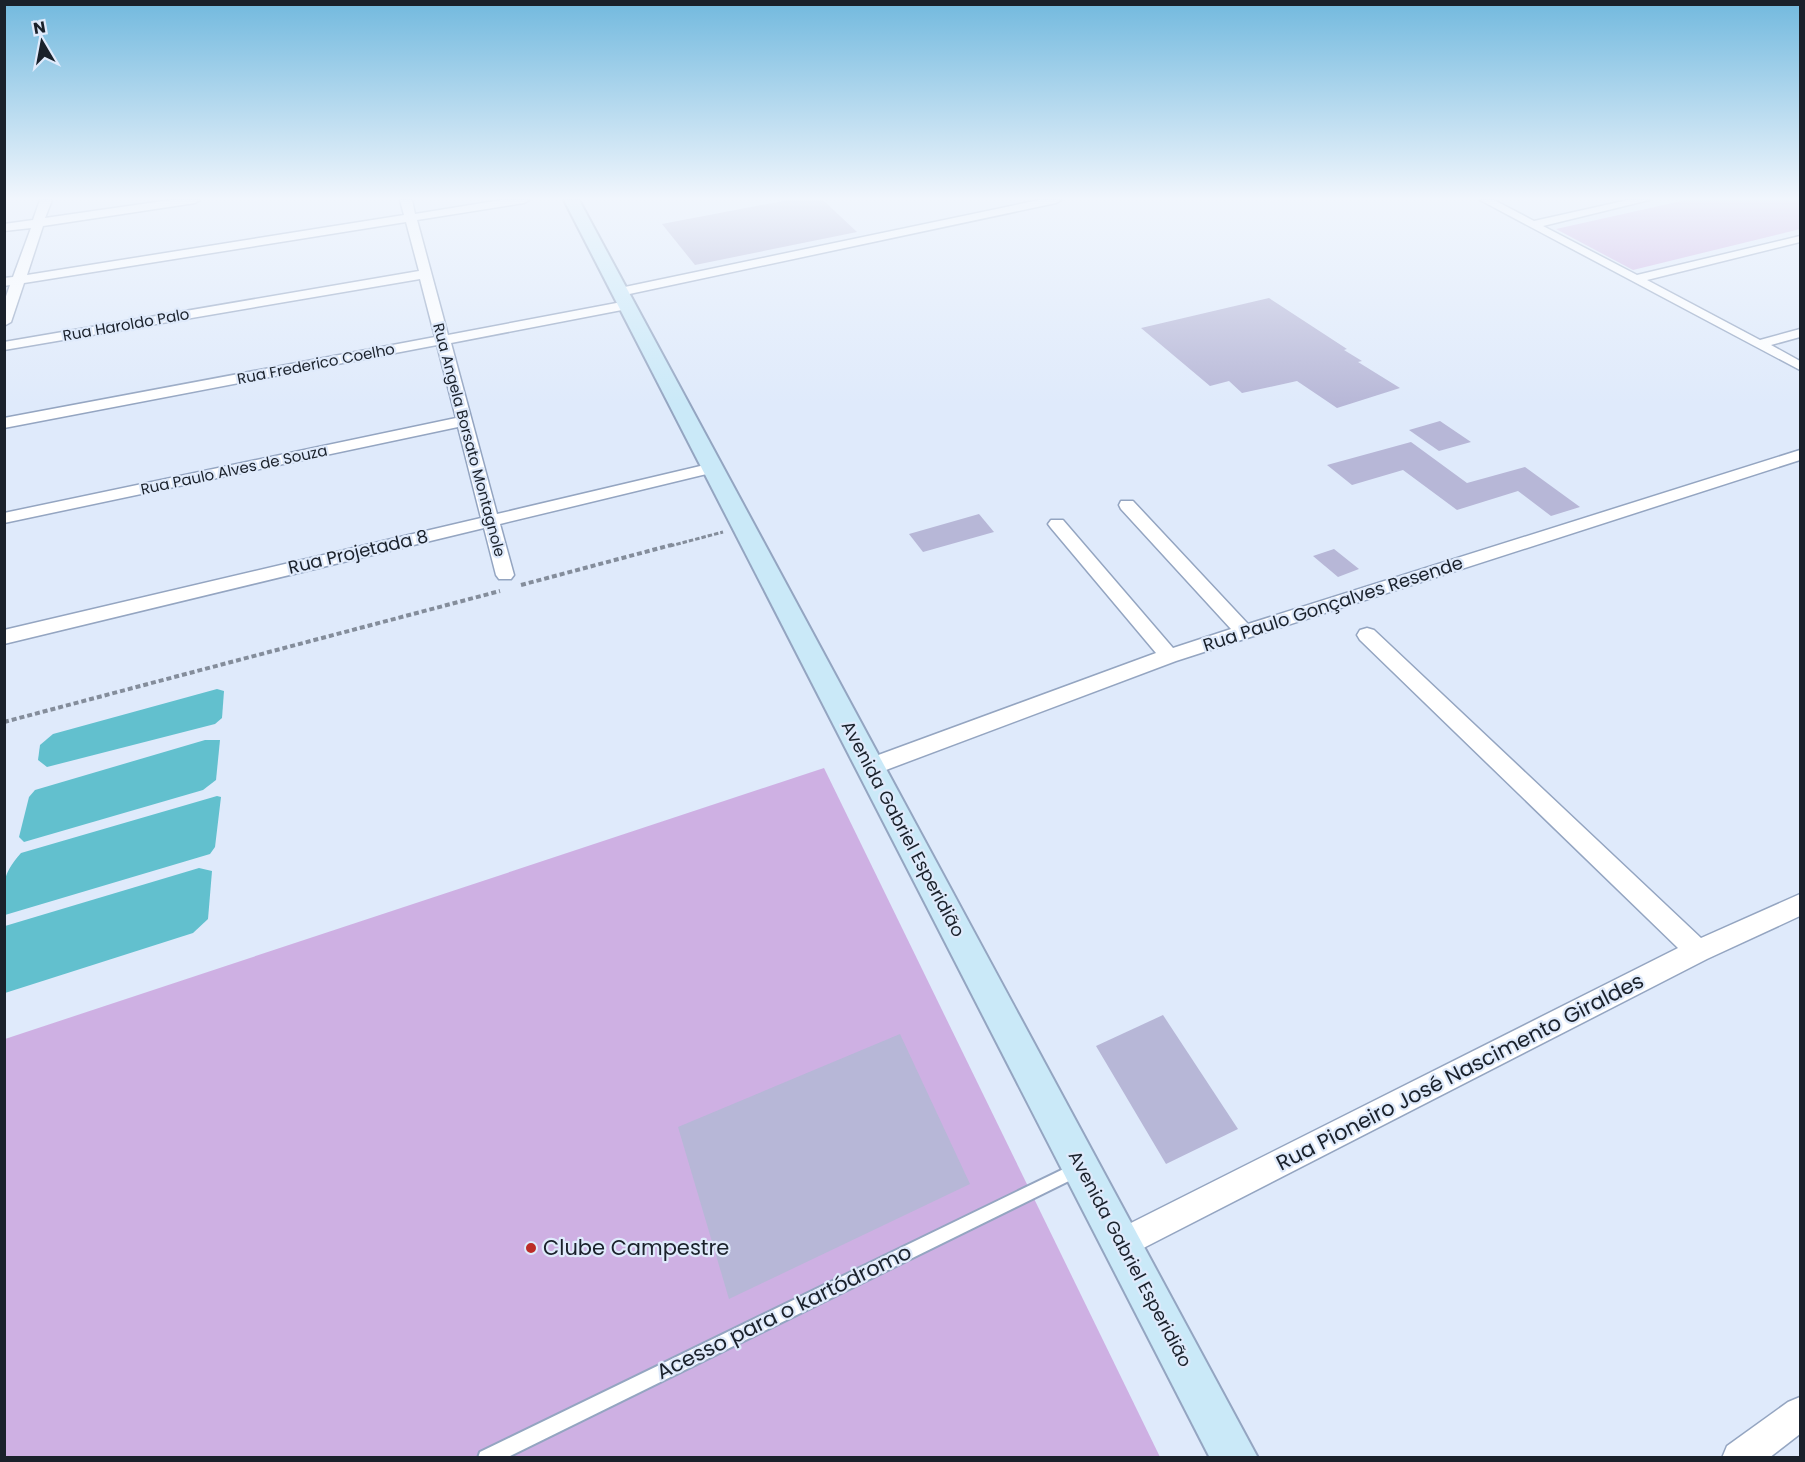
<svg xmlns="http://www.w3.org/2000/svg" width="1805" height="1462" font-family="Poppins,sans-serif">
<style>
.green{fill:#ceb0e3}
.water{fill:#62c0ce}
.building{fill:#b7b7d7}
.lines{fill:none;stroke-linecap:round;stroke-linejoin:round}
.service-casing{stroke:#94a5c1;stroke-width:4}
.minor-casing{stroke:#94a5c1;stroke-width:3}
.secondary-casing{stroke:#94a5c1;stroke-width:4}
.path-far1{stroke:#848d9b;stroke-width:3;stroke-dasharray:4.5 2;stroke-linecap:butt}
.path{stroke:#848d9b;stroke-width:4;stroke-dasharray:5 3;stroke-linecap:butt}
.service{fill:#fff;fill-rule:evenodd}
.minor{fill:#fff;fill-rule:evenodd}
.secondary{fill:#cae9f8;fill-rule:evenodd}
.poi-dot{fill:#bc2d27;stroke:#dfeafb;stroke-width:2}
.labels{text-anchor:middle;stroke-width:4.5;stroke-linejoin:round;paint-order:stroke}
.far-street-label{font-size:15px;fill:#1a212b;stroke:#dfeafb}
.street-label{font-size:18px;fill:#1a212b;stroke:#dfeafb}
.near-street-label{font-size:21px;fill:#1a212b;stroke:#dfeafb}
.near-poi-label{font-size:21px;fill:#1a212b;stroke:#dfeafb;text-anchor:start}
</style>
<rect width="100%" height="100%" fill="#dfeafb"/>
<g class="green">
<path d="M1686,200H1800V229L1633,270L1556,229Z"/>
<path d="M824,768L1160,1457L5,1458V1039Z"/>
</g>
<g class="water">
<path d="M217,689L224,691L222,718L215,724L47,767L38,760L40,745L53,734Z"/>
<path d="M205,740H220L216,780L203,790L24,842L19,837L29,797L35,790Z"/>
<path d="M217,796L221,797L215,847L210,854L5,915C4,884 0,877 21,853Z"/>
<path d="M199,868L212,871L208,919L193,933L5,993V926Z"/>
</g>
<g class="building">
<path d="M788,200H823L857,232L695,265L662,224Z"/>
<path d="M1269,298L1347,349L1344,350L1362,361L1358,362L1400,388L1337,408L1297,381L1242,393L1229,381L1210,386L1141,328Z"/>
<path d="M1440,421L1471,442L1439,451L1409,430Z"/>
<path d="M1411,442L1467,483L1525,467L1580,507L1551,516L1518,491L1457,510L1403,470L1352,485L1327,465Z"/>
<path d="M979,514L994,532L923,552L909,534Z"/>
<path d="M1334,549L1359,569L1338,577L1313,556Z"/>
<path d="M1163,1015L1238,1129L1166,1164L1096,1046Z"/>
<path d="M900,1034L970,1184L729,1299L678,1127Z"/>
</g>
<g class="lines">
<defs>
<path id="service" d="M1076,1163L1081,1165L1083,1170L1081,1175L506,1458H478L480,1452Z"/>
<g id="minor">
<path d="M40,200H52L45,218L170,200H200L195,203L43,226L27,275L404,215L400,200H412L415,214L501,200H529L524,203L417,220L448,335L627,301L634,305L627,309L451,343L497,514L713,463L721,468L719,471L500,524L514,575L511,579H499L496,575L484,528L4,644V630L481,518L458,427L4,523V513L456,418L437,345L4,428V418L435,337L420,279L4,350V342L419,271L406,222L24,283L11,322L4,326V302L10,285L4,286V278L13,277L31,228L4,231V224L33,220Z"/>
<path d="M1039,200H1061L1056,203L620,296L614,292L620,288Z"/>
<path d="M1480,200H1494L1534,221L1628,200H1649L1543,226L1637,275L1800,236V242L1647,280L1760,340L1800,329V337L1771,345L1800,361V370Z"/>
<path d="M1800,450V460L1176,661L878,773L870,775L862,773L859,767L862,761L1156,653L1051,528L1048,524L1051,520H1063L1173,648L1231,629L1121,509L1119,505L1121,501H1133L1248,624Z"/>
<path d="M1367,628L1374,630L1701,938L1800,894V916L1707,959L1122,1259L1111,1255L1107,1244L1111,1233L1678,948L1360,640L1357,635L1360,630Z"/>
<path d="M1800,1397V1434L1769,1458H1722L1727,1446L1788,1402Z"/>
</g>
<path id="secondary" d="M564,200H579L1258,1458H1210Z"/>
</defs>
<use href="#service" class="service-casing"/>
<use href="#minor" class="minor-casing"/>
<use href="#secondary" class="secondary-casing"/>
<path class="path-far1" d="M670,546L723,532"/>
<g class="path">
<path d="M521,585L675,544"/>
<path d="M4,722L500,591"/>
</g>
<use href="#service" class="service"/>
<use href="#minor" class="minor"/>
<use href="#secondary" class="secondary"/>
</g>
<linearGradient id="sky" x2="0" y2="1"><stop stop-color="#72b9de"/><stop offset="0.49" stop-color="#f1f6fd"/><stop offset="1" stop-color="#f1f6fd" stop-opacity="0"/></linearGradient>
<rect width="1805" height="405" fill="url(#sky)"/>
<circle class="poi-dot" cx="531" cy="1248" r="6"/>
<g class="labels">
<g class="far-street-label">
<text transform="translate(126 325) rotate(-10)" y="5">Rua Haroldo Palo</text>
<text transform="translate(316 364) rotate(-11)" y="5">Rua Frederico Coelho</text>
<text transform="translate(469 440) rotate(75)" y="5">Rua Angela Borsato Montagnole</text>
<text transform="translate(234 470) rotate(-12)" y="5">Rua Paulo Alves de Souza</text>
</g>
<g class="street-label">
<text transform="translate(358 552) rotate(-13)" y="6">Rua Projetada 8</text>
<text transform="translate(1333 604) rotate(-18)" y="6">Rua Paulo Gonçalves Resende</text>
<text transform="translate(903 829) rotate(62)" y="6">Avenida Gabriel Esperidião</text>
<text transform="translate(1130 1259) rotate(62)" y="6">Avenida Gabriel Esperidião</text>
</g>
<g class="near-street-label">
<text transform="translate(1460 1072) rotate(-27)" y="7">Rua Pioneiro José Nascimento Giraldes</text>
<text transform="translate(784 1312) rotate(-26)" y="7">Acesso para o kartódromo</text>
</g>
<g class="near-poi-label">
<text x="543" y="1255">Clube Campestre</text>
</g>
</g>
<rect width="1805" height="1462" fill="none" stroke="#1a212b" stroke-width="12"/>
<g transform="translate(42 42) rotate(350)" stroke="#dfeafb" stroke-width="4.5" paint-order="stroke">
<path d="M0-4.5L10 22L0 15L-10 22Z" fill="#1a212b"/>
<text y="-9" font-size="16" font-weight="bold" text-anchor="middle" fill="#1a212b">N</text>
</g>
</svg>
